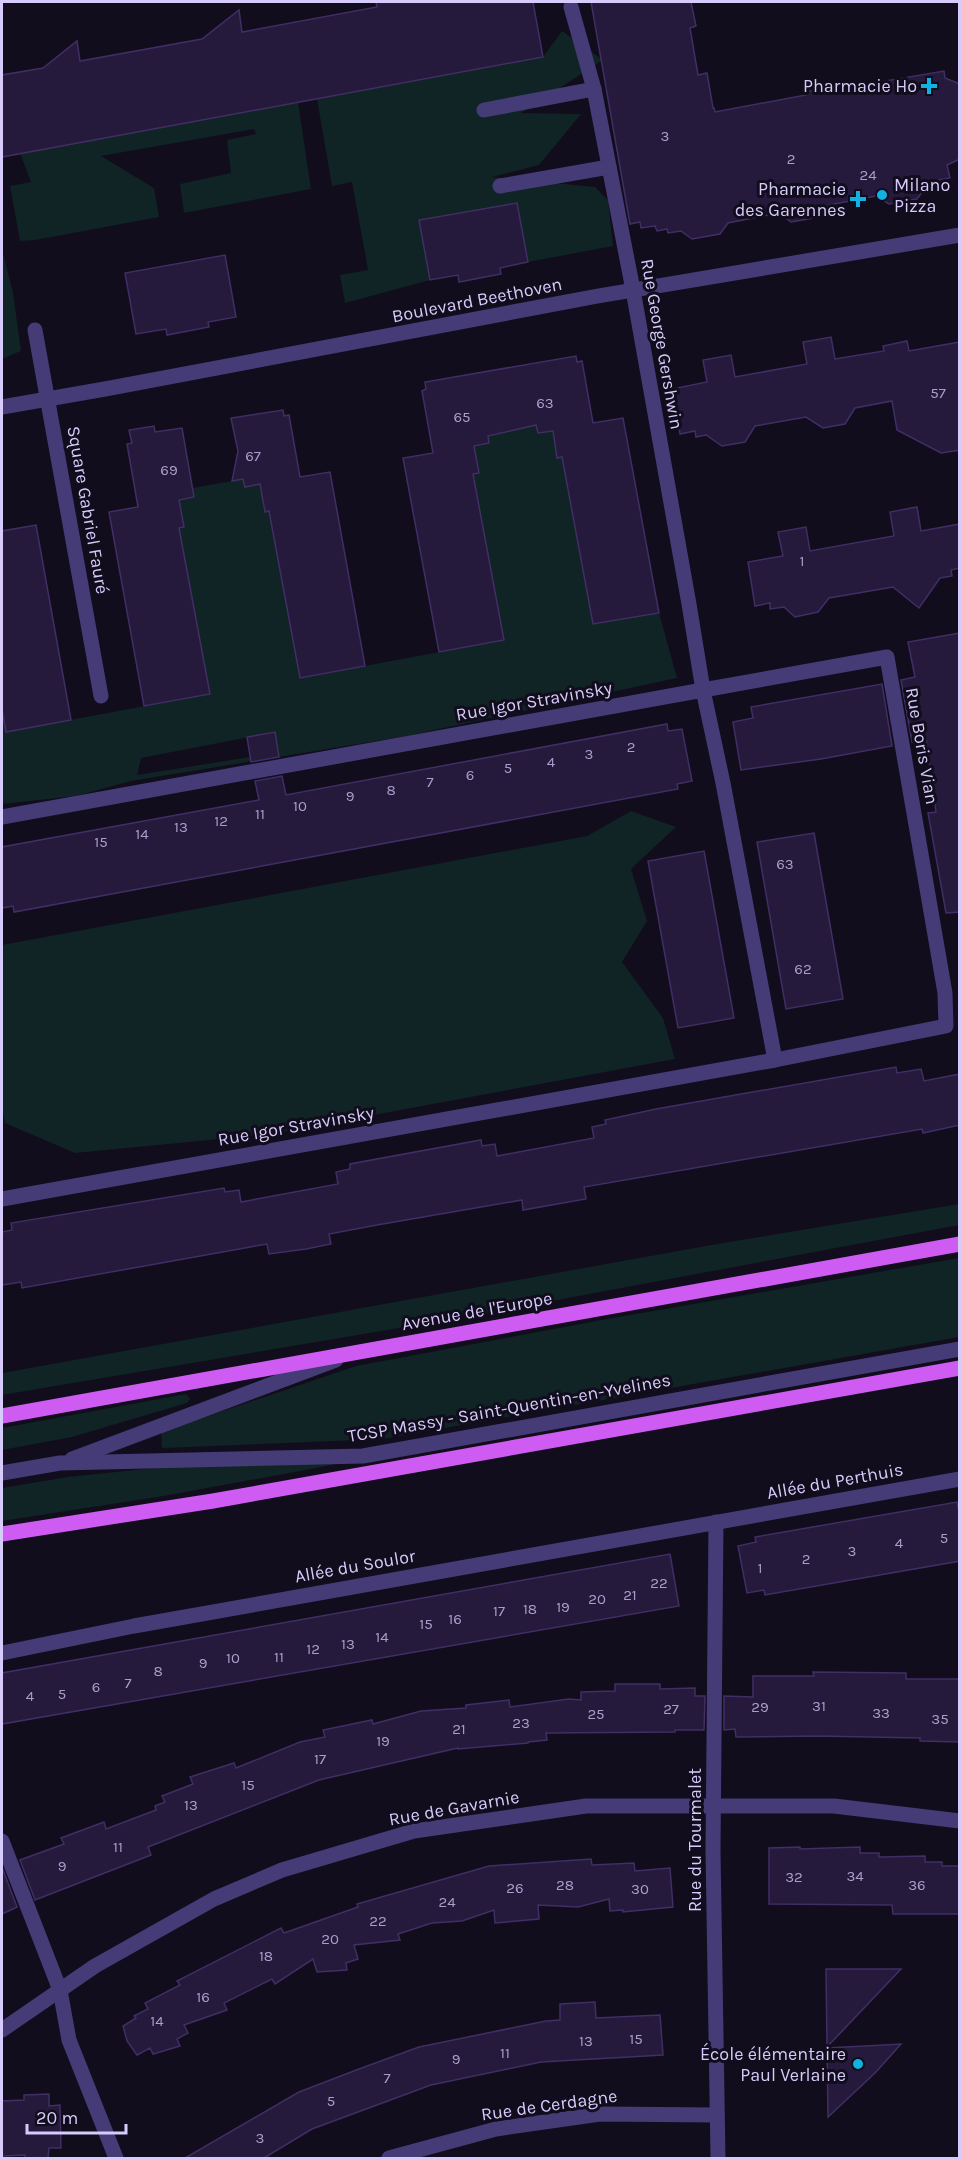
<svg xmlns="http://www.w3.org/2000/svg" width="961" height="2160" font-family="Karla,sans-serif">
<style>
.green{fill:#102325;fill-rule:evenodd}
.building{fill:#251a3b;stroke:#402e65;stroke-width:1.5}
.lines{fill:none;stroke-linecap:round;stroke-linejoin:round}
.service{stroke:#453b77;stroke-width:15}
.minor{stroke:#453b77;stroke-width:15}
.tertiary{stroke:#453b77;stroke-width:15}
.primary{stroke:#ce5bf2;stroke-width:15}
.poi-dot{fill:#11b1e1;stroke:#110d1c;stroke-width:2}
.labels{text-anchor:middle;stroke-width:6;stroke-linejoin:round;paint-order:stroke}
.number-label{font-size:15px;fill:#aa9fcb}
.poi-label{font-size:18px;fill:#d7cbfb;stroke:#110d1c;text-anchor:end}
.street-label{font-size:18px;fill:#d7cbfb;stroke:#110d1c}
</style>
<rect width="100%" height="100%" fill="#110d1c"/>
<g class="green">
<path d="M562,31L603,60L521,113L581,114L539,165L492,177L595,187L608,200L613,246L528,262L517,203L419,220L430,280L345,303L340,275L368,270L352,182L332,186L317,99L543,57Z"/>
<path d="M298,102L311,189L184,213L180,184L231,173L227,140L256,134L254,129L101,156L154,188L159,217L35,240L20,241L10,186L31,182L20,153Z"/>
<path d="M2,249L13,293L21,351L2,359Z"/>
<path d="M536,425L538,433L553,431L557,458L562,457L593,624L659,613L677,678L407,736L131,781L76,796L2,804V709L6,732L209,694L179,528L184,526L179,500L194,497L193,488L243,479L245,487L260,484L264,512L269,511L300,678L504,640L473,474L479,473L474,446L487,434ZM275,732L250,757L137,775L141,758Z"/>
<path d="M631,811L676,827L631,869L647,921L622,962L663,1018L675,1059L271,1134L75,1153L5,1123L2,1108V945L587,836Z"/>
<path d="M959,1204V1225L482,1314L2,1395V1373L717,1244Z"/>
<path d="M959,1258V1337L383,1439L162,1448L161,1432L356,1366L607,1319Z"/>
<path d="M186,1394L190,1399L187,1403L72,1437L2,1450V1428Z"/>
<path d="M335,1460L332,1465L164,1496L2,1521V1488L68,1477L154,1468Z"/>
</g>
<g class="building">
<path d="M376,2H533L543,57L2,157V75L43,68L77,41L80,61L202,39L239,10L242,32L377,7Z"/>
<path d="M591,2H691L696,26L690,28L698,75L707,73L713,108H714L715,112L806,95L805,92L849,83L850,87L944,71L945,78L960,84V159L947,165L950,178L938,180L939,185L925,188L917,199L889,204L876,196L829,205L819,217L791,222L779,213L728,223L720,234L692,239L681,231L668,233L667,229L657,231L655,226L641,228L640,222L630,224Z"/>
<path d="M517,203L528,262L500,268L501,274L459,282L458,275L430,280L419,220Z"/>
<path d="M225,255L236,317L208,322L209,327L167,335L166,329L136,334L125,273Z"/>
<path d="M831,337L835,359L884,351L883,346L907,341L909,351L960,342V450L941,453L897,430L892,401L855,408L845,424L823,428L806,417L755,426L745,442L722,446L706,435L696,437L695,431L680,434L672,389L707,382L703,360L731,355L735,377L807,364L803,342Z"/>
<path d="M576,356L577,362L582,361L593,423L623,418L659,613L593,624L562,457L557,458L553,431L538,433L536,425L488,436L489,443L474,446L479,473L473,474L504,640L439,652L403,458L433,453L422,391L426,389L425,382Z"/>
<path d="M283,410L284,416L289,415L300,477L330,472L365,666L300,678L269,511L265,512L260,484L245,487L243,479L232,481L238,451L231,418Z"/>
<path d="M154,426L155,432L182,428L194,497L179,500L184,527L179,528L210,694L144,706L109,512L138,507L127,444L132,443L129,430Z"/>
<path d="M917,507L921,531L960,524V568L951,570L952,576L940,578L919,608L893,587L829,598L818,612L795,617L784,607L770,609V603L755,606L748,562L783,556L778,532L806,527L810,551L894,536L890,512Z"/>
<path d="M36,525L71,720L6,732L2,709V531Z"/>
<path d="M960,633V912L946,913L928,813L936,812L926,739L912,742L901,680L915,677L908,642Z"/>
<path d="M882,684L892,746L821,759L741,770L733,722L753,718L751,707Z"/>
<path d="M667,724L668,731L682,729L692,781L677,784L678,789L14,912L13,906L2,908V847L259,800L255,781L282,776L286,795Z"/>
<path d="M275,732L279,757L251,762L247,737Z"/>
<path d="M814,833L843,999L786,1009L757,842Z"/>
<path d="M704,851L734,1018L678,1028L648,861Z"/>
<path d="M896,1067L897,1073L921,1069L924,1081L960,1074V1125L923,1133L922,1129L584,1187L586,1199L523,1210L522,1200L377,1225L329,1234L331,1244L306,1249L269,1254L267,1244L22,1288L21,1282L2,1285V1232L12,1230L11,1223L224,1188L225,1192L239,1190L241,1202L338,1184L336,1172L350,1169V1164L481,1140L482,1146L495,1144L497,1156L594,1138L592,1127L606,1124L605,1120L656,1109Z"/>
<path d="M957,1502L960,1517V1561L765,1595L764,1590L747,1593L738,1546L756,1542L755,1537Z"/>
<path d="M670,1554L679,1606L2,1724V1673Z"/>
<path d="M813,1672L906,1673V1679H960V1742L920,1741V1738L817,1736L736,1737L735,1729L724,1730V1696L753,1697V1676H814Z"/>
<path d="M615,1684H660V1689L695,1688V1696H705L704,1730H675V1732L546,1733L547,1740L528,1742V1743L458,1749V1748L319,1780L148,1847L151,1855L35,1900L20,1860L64,1844L61,1838L104,1822L106,1829L156,1810L155,1806L165,1802L162,1796L193,1784L190,1777L234,1763L236,1768L300,1742L325,1737L323,1730L372,1720L373,1724L421,1711L466,1708V1705L509,1700L510,1707L569,1699L581,1700V1692L615,1691Z"/>
<path d="M800,1847V1849L860,1847V1853H879V1857L925,1856V1862H942V1866H960V1914H893L892,1905L769,1904V1848Z"/>
<path d="M591,1859L592,1865L634,1863L635,1871L670,1868L673,1907L623,1912V1910L610,1911L609,1899L578,1907L538,1905L539,1919L495,1923L494,1910L462,1921L432,1923L398,1934L400,1940L354,1945L358,1959L346,1963L347,1970L317,1972L313,1959L275,1984L272,1979L224,2003L227,2010L184,2025L188,2033L177,2039L180,2046L153,2054L150,2048L137,2055L127,2041L123,2026L136,2018L134,2016L148,2009L145,2003L180,1985L177,1981L281,1928L284,1933L358,1907L357,1904L489,1866Z"/>
<path d="M2,1867L17,1907L2,1914Z"/>
<path d="M826,1969H901L827,2047Z"/>
<path d="M595,2002L596,2018L660,2015L663,2055L541,2062L431,2085L312,2129L264,2158H185L299,2092L359,2069L419,2047L546,2021L560,2020V2004Z"/>
<path d="M901,2044L876,2072L828,2117L827,2048Z"/>
<path d="M49,2094V2106L60,2105L61,2148H49L48,2158H25V2155L2,2156V2101L24,2100V2095Z"/>
</g>
<g class="lines">
<g class="service">
<path d="M35,330L101,696"/>
<path d="M72,1459L336,1360"/>
<path d="M2,1473L60,1463L363,1456L960,1349"/>
</g>
<g class="minor">
<path d="M571,7L594,89L633,290L689,604L703,690L887,657L945,993L946,1026L775,1060"/>
<path d="M484,110L594,89"/>
<path d="M500,186L609,167"/>
<path d="M2,817L703,690L723,783L775,1060L2,1199"/>
<path d="M716,1522L713,1850L718,2158"/>
<path d="M2,1653L134,1626L960,1479"/>
<path d="M2,1841L60,1990L69,2040L116,2158"/>
<path d="M2,2030L95,1966L214,1899L282,1870L414,1831L586,1806H834L960,1821"/>
<path d="M389,2158L496,2129L600,2114L717,2115"/>
</g>
<path class="tertiary" d="M2,407L105,389L598,296L960,235"/>
<g class="primary">
<path d="M2,1416L960,1244"/>
<path d="M2,1534L213,1501L960,1368"/>
</g>
</g>
<g class="poi-dot">
<path d="M926 77h6v6h6v6h-6v6h-6v-6h-6v-6h6z"/>
<circle cx="882" cy="195" r="6"/>
<path d="M855 190h6v6h6v6h-6v6h-6v-6h-6v-6h6z"/>
<circle cx="858" cy="2064" r="6"/>
</g>
<g class="labels">
<g class="number-label">
<text x="665" y="141">3</text>
<text x="791" y="164">2</text>
<text x="868" y="180">24</text>
<text x="938" y="398">57</text>
<text x="545" y="408">63</text>
<text x="462" y="422">65</text>
<text x="253" y="461">67</text>
<text x="169" y="475">69</text>
<text x="802" y="566">1</text>
<text x="631" y="752">2</text>
<text x="589" y="759">3</text>
<text x="551" y="767">4</text>
<text x="508" y="773">5</text>
<text x="470" y="780">6</text>
<text x="430" y="787">7</text>
<text x="391" y="795">8</text>
<text x="350" y="801">9</text>
<text x="300" y="811">10</text>
<text x="260" y="819">11</text>
<text x="221" y="826">12</text>
<text x="181" y="832">13</text>
<text x="142" y="839">14</text>
<text x="101" y="847">15</text>
<text x="785" y="869">63</text>
<text x="803" y="974">62</text>
<text x="944" y="1543">5</text>
<text x="899" y="1548">4</text>
<text x="852" y="1556">3</text>
<text x="806" y="1564">2</text>
<text x="760" y="1573">1</text>
<text x="659" y="1588">22</text>
<text x="630" y="1600">21</text>
<text x="597" y="1604">20</text>
<text x="563" y="1612">19</text>
<text x="530" y="1614">18</text>
<text x="499" y="1616">17</text>
<text x="455" y="1624">16</text>
<text x="426" y="1629">15</text>
<text x="382" y="1642">14</text>
<text x="348" y="1649">13</text>
<text x="313" y="1654">12</text>
<text x="279" y="1662">11</text>
<text x="233" y="1663">10</text>
<text x="203" y="1668">9</text>
<text x="158" y="1676">8</text>
<text x="128" y="1688">7</text>
<text x="96" y="1692">6</text>
<text x="62" y="1699">5</text>
<text x="30" y="1701">4</text>
<text x="819" y="1711">31</text>
<text x="760" y="1712">29</text>
<text x="671" y="1714">27</text>
<text x="881" y="1718">33</text>
<text x="596" y="1719">25</text>
<text x="940" y="1724">35</text>
<text x="521" y="1728">23</text>
<text x="459" y="1734">21</text>
<text x="383" y="1746">19</text>
<text x="320" y="1764">17</text>
<text x="248" y="1790">15</text>
<text x="191" y="1810">13</text>
<text x="118" y="1852">11</text>
<text x="62" y="1871">9</text>
<text x="855" y="1881">34</text>
<text x="794" y="1882">32</text>
<text x="565" y="1890">28</text>
<text x="917" y="1890">36</text>
<text x="515" y="1893">26</text>
<text x="640" y="1894">30</text>
<text x="447" y="1907">24</text>
<text x="378" y="1926">22</text>
<text x="330" y="1944">20</text>
<text x="266" y="1961">18</text>
<text x="203" y="2002">16</text>
<text x="157" y="2026">14</text>
<text x="636" y="2044">15</text>
<text x="586" y="2046">13</text>
<text x="505" y="2058">11</text>
<text x="456" y="2064">9</text>
<text x="387" y="2083">7</text>
<text x="331" y="2106">5</text>
<text x="260" y="2143">3</text>
</g>
<g class="poi-label">
<text x="917" y="92">Pharmacie Ho</text>
<text x="894" y="191" text-anchor="start">Milano<tspan x="894" dy="21">Pizza</tspan></text>
<text x="846" y="195">Pharmacie<tspan x="846" dy="21">des Garennes</tspan></text>
<text x="846" y="2060">École élémentaire<tspan x="846" dy="21">Paul Verlaine</tspan></text>
</g>
<g class="street-label">
<text transform="translate(477 300) rotate(-11)" y="6">Boulevard Beethoven</text>
<text transform="translate(662 344) rotate(80)" y="6">Rue George Gershwin</text>
<text transform="translate(88 510) rotate(80)" y="6">Square Gabriel Fauré</text>
<text transform="translate(534 701) rotate(-10)" y="6">Rue Igor Stravinsky</text>
<text transform="translate(922 746) rotate(80)" y="6">Rue Boris Vian</text>
<text transform="translate(296 1126) rotate(-10)" y="6">Rue Igor Stravinsky</text>
<text transform="translate(477 1311) rotate(-10)" y="6">Avenue de l'Europe</text>
<text transform="translate(509 1408) rotate(-10)" y="6">TCSP Massy - Saint-Quentin-en-Yvelines</text>
<text transform="translate(835 1481) rotate(-10)" y="6">Allée du Perthuis</text>
<text transform="translate(355 1566) rotate(-10)" y="6">Allée du Soulor</text>
<text transform="translate(454 1808) rotate(-10)" y="6">Rue de Gavarnie</text>
<text transform="translate(695 1840) rotate(-90)" y="6">Rue du Tourmalet</text>
<text transform="translate(549 2105) rotate(-8)" y="6">Rue de Cerdagne</text>
</g>
</g>
<rect width="961" height="2160" fill="none" stroke="#d7cbfb" stroke-width="6"/>
<path d="M27 2124v9h99v-9" fill="none" stroke="#d7cbfb" stroke-width="3"/>
<text x="36" y="2124" font-size="18" fill="#d7cbfb" stroke="#110d1c" stroke-width="4.5" paint-order="stroke">20 m</text>
</svg>
